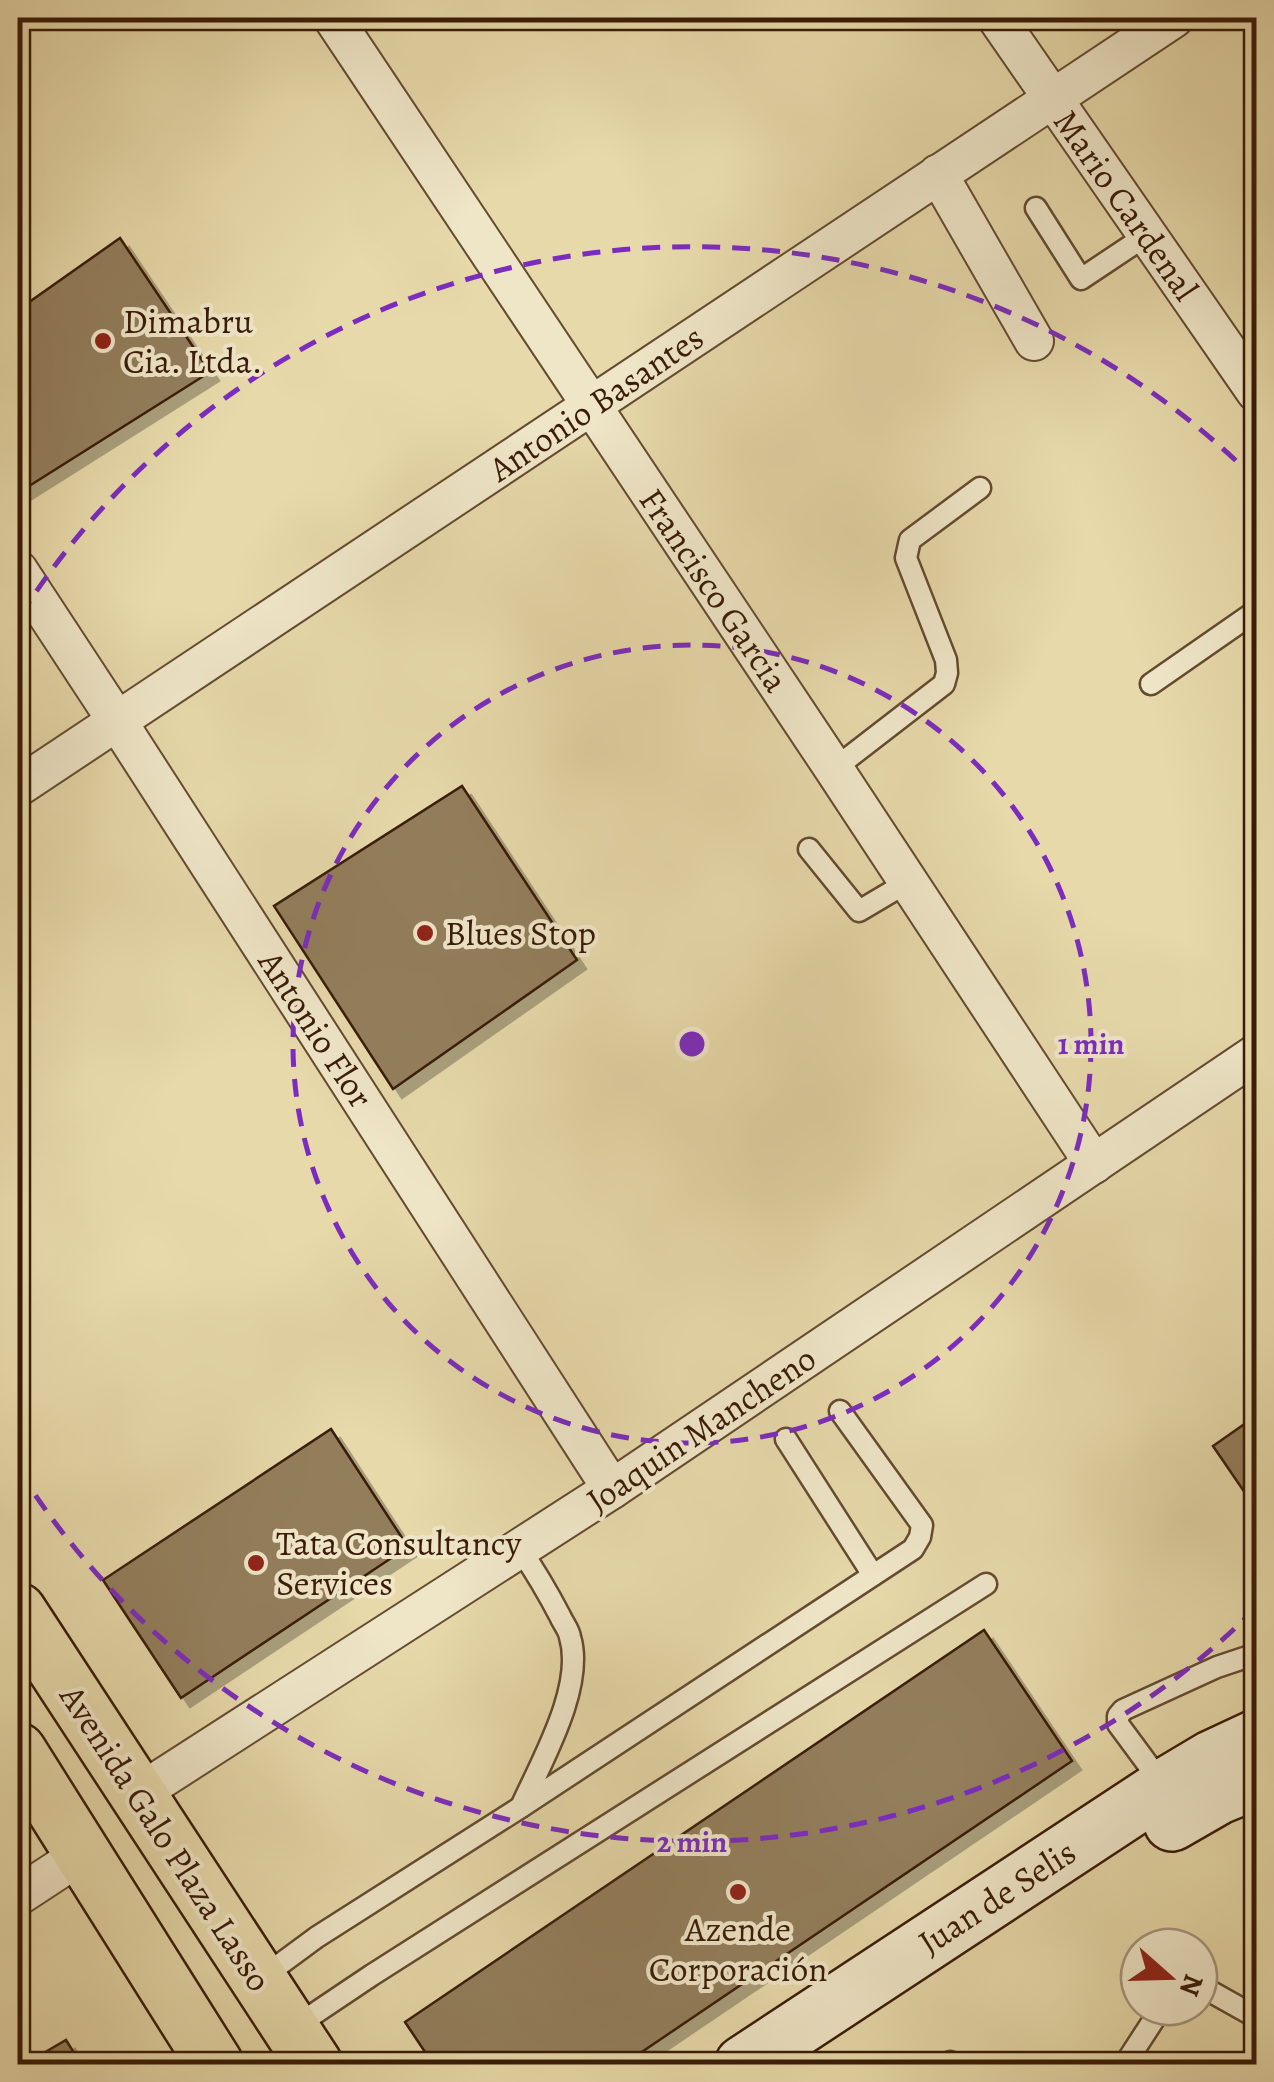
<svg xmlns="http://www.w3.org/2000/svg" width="1274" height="2082" font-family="Alegreya,serif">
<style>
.building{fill:#937e5c;stroke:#391b07;stroke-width:2.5;filter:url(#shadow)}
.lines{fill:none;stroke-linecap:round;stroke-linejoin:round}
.lane-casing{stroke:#644a30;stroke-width:25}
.street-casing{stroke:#644a30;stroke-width:42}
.secondary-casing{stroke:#391b07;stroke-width:60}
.primary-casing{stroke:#391b07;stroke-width:60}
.lane{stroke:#efe6c8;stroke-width:20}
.street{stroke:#efe6c8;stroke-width:38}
.secondary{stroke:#efe6c8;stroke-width:55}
.primary{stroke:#e7d9aa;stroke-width:55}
.ring{fill:none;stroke:#7b2cbf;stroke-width:5;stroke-dasharray:18 12}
.poi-dot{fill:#8f2418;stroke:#efe6c8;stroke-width:4}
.labels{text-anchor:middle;stroke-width:8;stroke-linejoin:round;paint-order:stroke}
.street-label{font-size:35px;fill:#391b07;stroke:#efe6c8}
.poi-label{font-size:35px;fill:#391b07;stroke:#efe6c8;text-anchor:start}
.centre{fill:#7b2cbf;stroke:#efe6c8;stroke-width:5}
.ring-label{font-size:30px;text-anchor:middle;font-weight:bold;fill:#7b2cbf;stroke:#efe6c8;stroke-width:8;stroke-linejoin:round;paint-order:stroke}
</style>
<defs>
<filter id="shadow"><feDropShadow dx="9" dy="9" stdDeviation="0" flood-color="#0004"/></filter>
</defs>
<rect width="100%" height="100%" fill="#e7d9aa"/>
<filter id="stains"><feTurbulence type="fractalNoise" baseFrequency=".002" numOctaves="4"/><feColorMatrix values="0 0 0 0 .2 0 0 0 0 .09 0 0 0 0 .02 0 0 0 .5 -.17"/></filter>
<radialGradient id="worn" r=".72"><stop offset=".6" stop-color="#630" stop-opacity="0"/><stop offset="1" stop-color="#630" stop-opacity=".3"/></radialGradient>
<g class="building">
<path d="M120,238L210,372L18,493V310Z"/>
<path d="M462,786L577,960L393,1089L274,906Z"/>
<path d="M1256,1416V1509L1213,1446Z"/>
<path d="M331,1429L408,1547L181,1698L103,1580Z"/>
<path d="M984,1630L1072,1761L624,2064H433L405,2022Z"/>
<path d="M66,2040L81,2064H25Z"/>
</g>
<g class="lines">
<defs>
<g id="lane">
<path d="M1036,208L1081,279L1147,235"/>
<path d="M1151,684L1256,611"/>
<path d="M834,769L944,684L947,673L946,660L906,558L910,540L980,488"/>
<path d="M809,849L859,911L908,882"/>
<path d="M786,1439L873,1575"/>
<path d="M520,1549C535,1571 548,1593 560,1616C563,1623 569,1630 570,1637C585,1687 541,1762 521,1807"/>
<path d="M1163,1785L1118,1724V1716L1123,1710L1217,1667L1256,1654"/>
<path d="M260,1979L317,1937L521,1807L913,1549L920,1537L922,1525L840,1411"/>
<path d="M1199,1985L1256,2017"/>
<path d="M293,2028L372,1975L986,1584"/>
<path d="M949,2064L950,2062"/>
<path d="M1125,2064L1162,2007"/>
</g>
<g id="street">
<path d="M333,18L834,769L1094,1164"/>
<path d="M997,18L1256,392"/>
<path d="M938,174L1034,341"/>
<path d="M18,570L117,721L612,1489"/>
<path d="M18,787L1174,18"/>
<path d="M138,1794L612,1489L1256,1054"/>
<path d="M18,1896L82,1854"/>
</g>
<g id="secondary">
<path d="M1172,1823L1219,1796L1256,1781"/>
<path d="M743,2064L1164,1787L1211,1759L1256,1738"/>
</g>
<g id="primary">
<path d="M18,1611L314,2064"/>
<path d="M18,1751L215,2064"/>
</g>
</defs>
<use href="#lane" class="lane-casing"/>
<use href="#street" class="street-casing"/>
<use href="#secondary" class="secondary-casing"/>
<use href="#primary" class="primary-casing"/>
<use href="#lane" class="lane"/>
<use href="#street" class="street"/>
<use href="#secondary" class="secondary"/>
<use href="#primary" class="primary"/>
</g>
<g class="ring">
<circle cx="692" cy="1044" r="399"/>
<path d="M1256 1608A797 797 0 0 1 20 1472M20 616A797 797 0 0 1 1256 480"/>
</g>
<g class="poi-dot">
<circle cx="103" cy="341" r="10"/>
<circle cx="425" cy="933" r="10"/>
<circle cx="256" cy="1563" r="10"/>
<circle cx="738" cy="1892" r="10"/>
</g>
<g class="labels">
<g class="street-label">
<text transform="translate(1126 205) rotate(55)" y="12">Mario Cardenal</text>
<text transform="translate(596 403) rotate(-34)" y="12">Antonio Basantes</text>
<text transform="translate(714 590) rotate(56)" y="12">Francisco Garcia</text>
<text transform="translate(316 1029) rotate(57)" y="12">Antonio Flor</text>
<text transform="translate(701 1429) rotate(-34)" y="12">Joaquin Mancheno</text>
<text transform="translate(166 1838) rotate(57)" y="12">Avenida Galo Plaza Lasso</text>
<text transform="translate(997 1897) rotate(-33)" y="12">Juan de Selis</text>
</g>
<g class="poi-label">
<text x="123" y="333">Dimabru<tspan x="123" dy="40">Cia. Ltda.</tspan></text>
<text x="445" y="945">Blues Stop</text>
<text x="276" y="1555">Tata Consultancy<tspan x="276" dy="40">Services</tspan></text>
<text x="738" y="1941" text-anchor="middle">Azende<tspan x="738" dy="40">Corporación</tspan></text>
</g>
</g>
<circle cx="692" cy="1044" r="15" class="centre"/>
<g class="ring-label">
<text x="1091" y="1054">1 min</text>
<text x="692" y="1852">2 min</text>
</g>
<rect width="1274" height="2082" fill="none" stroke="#e7d9aa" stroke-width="60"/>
<rect x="20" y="20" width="1234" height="2042" fill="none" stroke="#391b07" stroke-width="5"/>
<rect x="30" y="30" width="1214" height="2022" fill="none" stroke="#391b07" stroke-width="2.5"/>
<g transform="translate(1169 1977) rotate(110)"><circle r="48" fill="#efe6c8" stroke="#a6957b" stroke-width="2.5"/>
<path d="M0-8L18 38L0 25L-18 38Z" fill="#8f2418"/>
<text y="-15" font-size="28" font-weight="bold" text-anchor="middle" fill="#391b07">N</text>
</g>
<rect width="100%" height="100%" filter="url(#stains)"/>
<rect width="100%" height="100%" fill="url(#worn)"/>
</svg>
